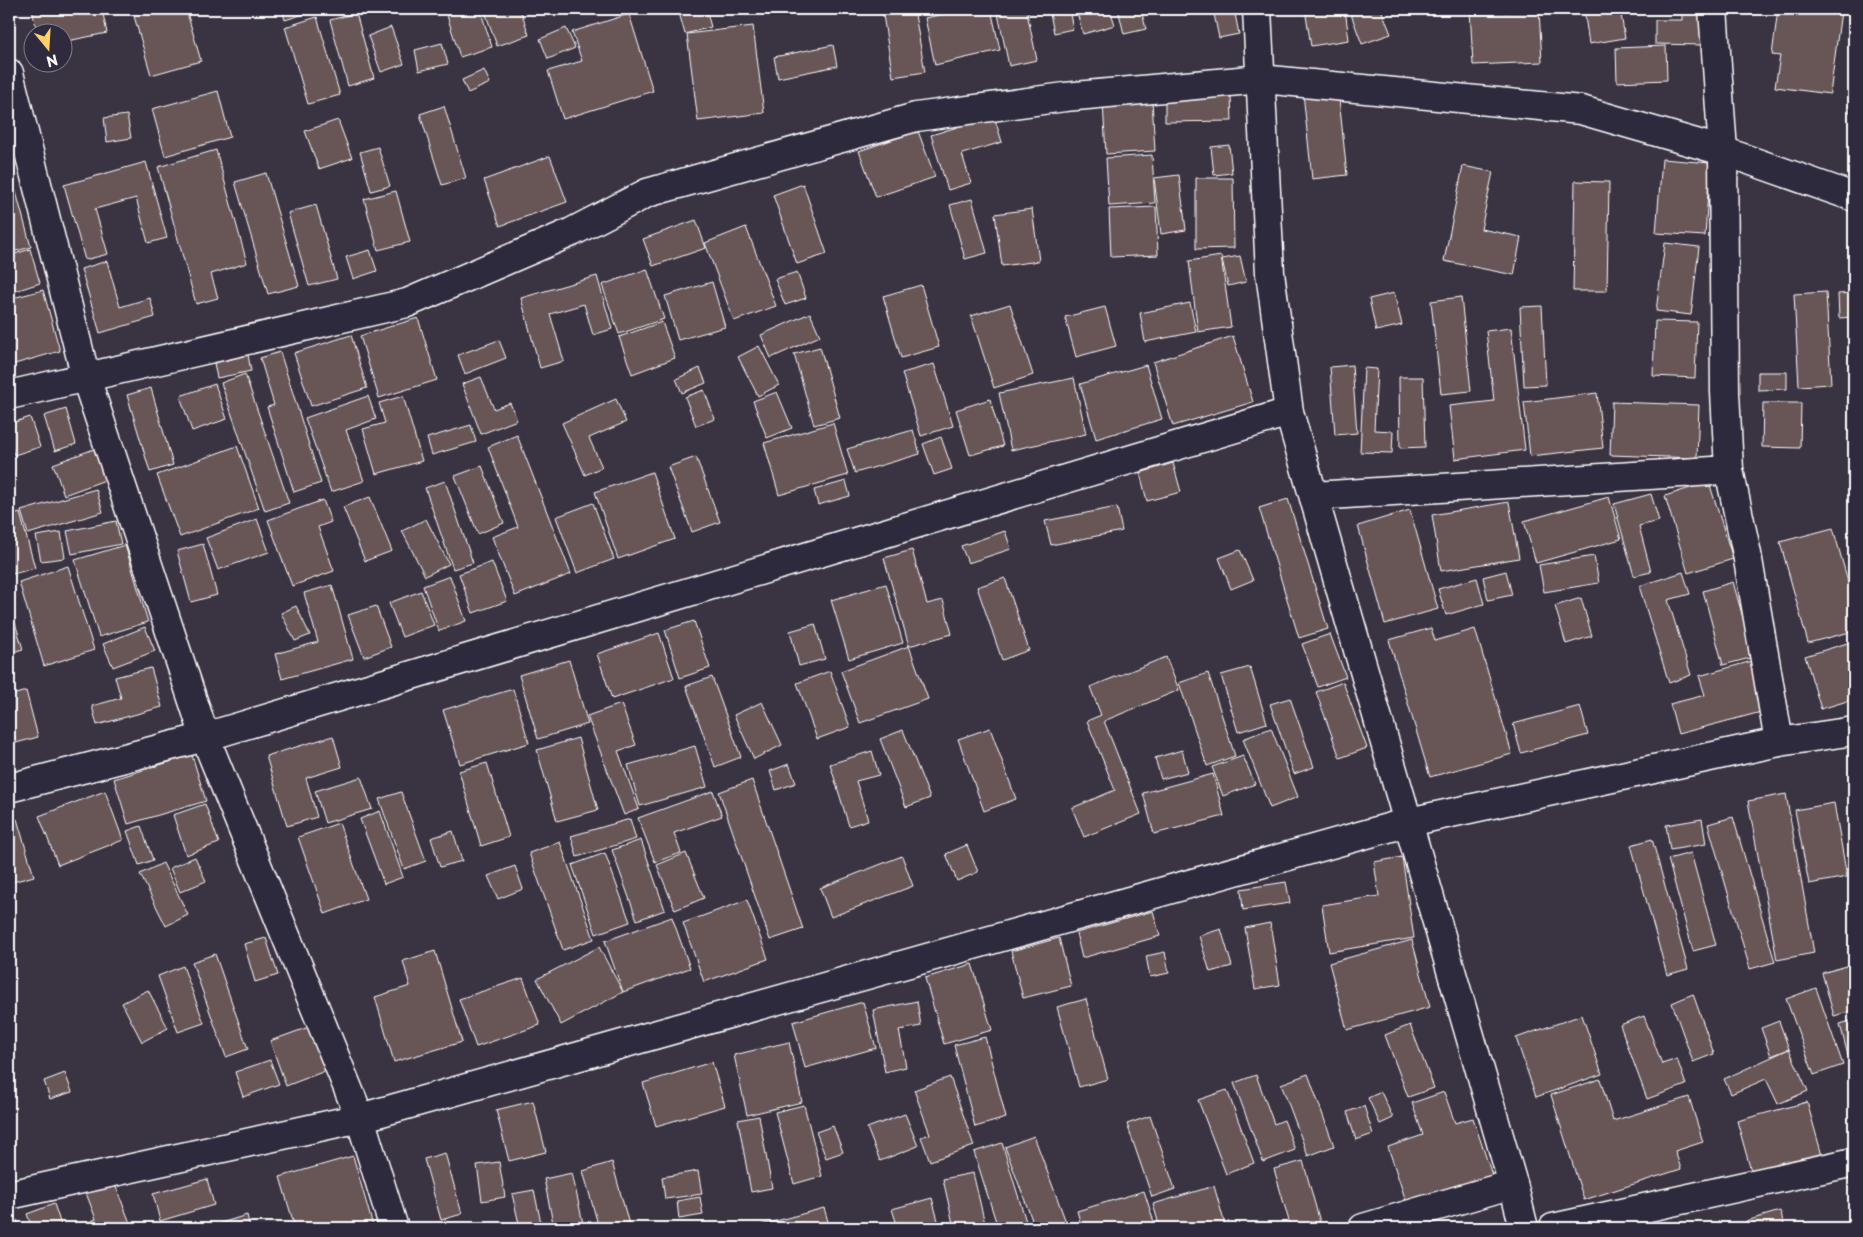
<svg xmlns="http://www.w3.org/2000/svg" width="1863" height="1237" font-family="'Playpen Sans',sans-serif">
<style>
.building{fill:#685756;stroke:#fff}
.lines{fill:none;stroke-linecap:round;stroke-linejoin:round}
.minor-casing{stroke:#fff;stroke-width:31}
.minor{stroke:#2f2a3d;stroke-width:28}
</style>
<rect width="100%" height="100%" fill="#3a3342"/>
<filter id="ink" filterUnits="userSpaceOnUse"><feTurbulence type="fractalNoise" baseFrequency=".02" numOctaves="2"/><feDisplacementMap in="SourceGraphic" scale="10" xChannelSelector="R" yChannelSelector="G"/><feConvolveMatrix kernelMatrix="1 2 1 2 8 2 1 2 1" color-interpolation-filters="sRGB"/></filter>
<g filter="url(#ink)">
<g class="building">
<path d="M32,9H102L107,33L62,42V32H37Z"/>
<path d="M132,9H186L201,61L151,75Z"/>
<path d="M282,9H302L304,14L285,20Z"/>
<path d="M445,9H480L492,47L460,57Z"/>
<path d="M484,9H520L529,35L497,46Z"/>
<path d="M678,9H706L711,27L685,34Z"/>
<path d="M882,9H914L925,72L893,77Z"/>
<path d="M968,9H991L1000,50L935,65L925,18Z"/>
<path d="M997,9H1049L1027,13L1037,60L1009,66Z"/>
<path d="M1049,9H1069L1073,29L1054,33Z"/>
<path d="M1076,9H1110L1115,25L1083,34Z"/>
<path d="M1118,9H1141L1146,29L1124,34Z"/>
<path d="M1213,9H1234L1239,34L1219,38Z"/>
<path d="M1305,9H1345L1349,40L1311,46Z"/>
<path d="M1349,9H1381L1391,34L1362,44Z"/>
<path d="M1470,9H1504V12L1539,10L1542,62L1473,65Z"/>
<path d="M1584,9H1620L1625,38L1589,44Z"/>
<path d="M1682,9H1703L1702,45L1655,44V20H1682Z"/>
<path d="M1778,9H1823L1841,11L1830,94L1775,87L1780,56L1772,55Z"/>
<path d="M356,13L374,78L348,86L330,20Z"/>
<path d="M629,14L653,91L563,119L548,71L582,61L572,32Z"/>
<path d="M317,17L340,95L308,104L285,27Z"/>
<path d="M753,26L764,113L698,121L687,34Z"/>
<path d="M391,27L404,64L381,72L368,36Z"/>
<path d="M566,28L575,48L548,59L540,39Z"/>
<path d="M1854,37V112H1849Z"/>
<path d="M442,43L448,64L419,71L415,50Z"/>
<path d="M833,45L837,66L778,78L774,57Z"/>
<path d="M1666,46L1667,80L1617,82L1616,48Z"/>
<path d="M484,70L490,83L468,93L462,80Z"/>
<path d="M1338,89L1347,175L1312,179L1303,93Z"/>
<path d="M218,91L230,137L165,156L152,109Z"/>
<path d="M1165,96H1231L1232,121L1165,122Z"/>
<path d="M1152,100L1155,151L1106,154L1103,103Z"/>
<path d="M444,106L466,178L442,185L420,114Z"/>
<path d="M127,115L131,138L107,142L104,118Z"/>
<path d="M994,116L1002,142L962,154L971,183L948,190L931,135Z"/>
<path d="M338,120L352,158L319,169L305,131Z"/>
<path d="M918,131L935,177L876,197L859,151Z"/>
<path d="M1229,145L1232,173L1214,175L1211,147Z"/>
<path d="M378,147L390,186L371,191L360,152Z"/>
<path d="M216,150L247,263L211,274L218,298L196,304L158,167Z"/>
<path d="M1152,155L1155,203L1109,206L1106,158Z"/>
<path d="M550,156L567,202L500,226L484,180Z"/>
<path d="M1662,159L1710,163L1705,236L1656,233Z"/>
<path d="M146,162L167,238L148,243L136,198L95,209L108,254L85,260L64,185Z"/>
<path d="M9,166L13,177L9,178Z"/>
<path d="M1463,166L1493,172L1481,229L1521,237L1514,275L1444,261Z"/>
<path d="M266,173L299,286L268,294L235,182Z"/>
<path d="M1179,175L1186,230L1161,234L1154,178Z"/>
<path d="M1196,178H1233L1234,248L1196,249Z"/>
<path d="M1575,181L1609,182L1607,291H1573Z"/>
<path d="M803,184L827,254L797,264L773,195Z"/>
<path d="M15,188L31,247L9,253V189Z"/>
<path d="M396,191L410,242L378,250L364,199Z"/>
<path d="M972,199L987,253L965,259L950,205Z"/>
<path d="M316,205L337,279L309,286L288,213Z"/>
<path d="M1156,207L1158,255L1111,257L1109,209Z"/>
<path d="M1032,209L1039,261L1002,266L995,214Z"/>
<path d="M696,220L706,248L653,266L643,239Z"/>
<path d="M746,227L776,306L734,321L705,243Z"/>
<path d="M1665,243L1699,247L1691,315L1656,311Z"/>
<path d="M30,249L40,283L9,293V256Z"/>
<path d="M370,250L377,271L353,279L346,257Z"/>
<path d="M1221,256L1231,327L1198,332L1189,261Z"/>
<path d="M1240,256L1246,282L1228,286L1222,259Z"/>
<path d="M107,261L120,307L150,298L155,317L100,333L81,269Z"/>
<path d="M647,269L664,319L619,334L602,285Z"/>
<path d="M797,272L806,298L785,305L775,279Z"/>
<path d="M597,276L612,329L593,335L584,304L550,314L564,361L540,368L521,298Z"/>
<path d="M712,282L725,327L678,340L665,296Z"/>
<path d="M921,285L939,347L901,358L883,296Z"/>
<path d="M43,290L60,351L11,365L9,358V299Z"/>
<path d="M1826,292L1831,384L1799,386L1794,294Z"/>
<path d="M1394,293L1402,325L1376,331L1369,299Z"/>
<path d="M1854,293V317L1839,318L1838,294Z"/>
<path d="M1461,297L1471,391L1441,394L1431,301Z"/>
<path d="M1190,303L1196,332L1145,342L1140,313Z"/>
<path d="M1010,304L1033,375L994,388L971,316Z"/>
<path d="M1542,306L1546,385L1524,386L1520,307Z"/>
<path d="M1105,307L1116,346L1076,357L1065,317Z"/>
<path d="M810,313L820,336L771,358L761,335Z"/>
<path d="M418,318L437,380L379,398L360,336Z"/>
<path d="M1655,321L1697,322L1695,378L1653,376Z"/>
<path d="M662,322L675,358L632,374L619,337Z"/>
<path d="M1511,328L1525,450L1455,459L1449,406L1494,401L1486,331Z"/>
<path d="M351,335L367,388L311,406L294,353Z"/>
<path d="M1233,336L1253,402L1173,426L1153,362Z"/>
<path d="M499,340L506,358L465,374L458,355Z"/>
<path d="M759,346L779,385L758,396L738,357Z"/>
<path d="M820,347L840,418L814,425L794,354Z"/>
<path d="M280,352L321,483L294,492L267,407L274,405L260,358Z"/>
<path d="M248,355L251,371L217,378L214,363Z"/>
<path d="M934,364L953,426L921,436L902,373Z"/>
<path d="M1146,365L1162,419L1096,439L1080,384Z"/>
<path d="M1352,365L1357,433L1335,435L1330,367Z"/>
<path d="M700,368L706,383L682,393L676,379Z"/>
<path d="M1364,368L1377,369L1374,430L1393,431L1392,453L1360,452Z"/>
<path d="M1758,372H1787V389L1758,390Z"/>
<path d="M245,374L289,503L265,511L221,383Z"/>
<path d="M481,377L494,409L510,403L517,420L481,434L462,384Z"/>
<path d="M1399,377H1423L1425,447L1400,448Z"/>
<path d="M1074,378L1086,434L1011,450L999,393Z"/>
<path d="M215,384L227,419L192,431L180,396Z"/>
<path d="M151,388L173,465L150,472L127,395Z"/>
<path d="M704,390L715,419L696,426L685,397Z"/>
<path d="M777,392L792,428L767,438L753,401Z"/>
<path d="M1597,393L1603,448L1530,456L1524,402Z"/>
<path d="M368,396L376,419L346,430L364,481L331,492L305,418Z"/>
<path d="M403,396L422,461L376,474L363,429L385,423L379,403Z"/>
<path d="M616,399L626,422L589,438L602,467L585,475L562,423Z"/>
<path d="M990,399L1003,446L970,455L956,410Z"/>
<path d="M1612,402L1699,405L1697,458L1610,455Z"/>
<path d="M1763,403H1801L1800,448L1762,447Z"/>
<path d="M66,409L76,444L55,451L44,416Z"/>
<path d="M30,417L40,447L14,455L9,440V424Z"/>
<path d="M833,423L848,475L779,495L764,443Z"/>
<path d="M471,425L476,442L432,455L427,438Z"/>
<path d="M913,430L920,454L855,473L847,449Z"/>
<path d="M517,435L571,574L515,596L492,537L518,527L488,447Z"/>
<path d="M941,437L952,469L934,475L923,444Z"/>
<path d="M237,446L259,508L180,537L157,475Z"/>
<path d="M94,449L105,480L64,495L53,464Z"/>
<path d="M696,457L720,522L692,532L668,467Z"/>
<path d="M1173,463L1181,492L1147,501L1140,473Z"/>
<path d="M482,466L504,523L478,534L455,476Z"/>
<path d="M652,472L675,539L618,559L595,492Z"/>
<path d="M445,481L473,563L453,569L425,488Z"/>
<path d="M846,481L850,496L818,505L814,490Z"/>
<path d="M1709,482L1733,559L1688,573L1665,496Z"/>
<path d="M96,489L103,512L28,534L21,511Z"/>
<path d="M1651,494L1659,521L1639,526L1651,572L1634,576L1614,504Z"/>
<path d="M370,497L392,551L365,561L343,507Z"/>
<path d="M1609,497L1621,539L1536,563L1524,521Z"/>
<path d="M1288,499L1328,629L1299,638L1259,508Z"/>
<path d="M323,500L331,522L318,527L334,571L292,586L268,520Z"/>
<path d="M1509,502L1519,558L1441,571L1432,515Z"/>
<path d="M593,503L614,559L577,573L556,517Z"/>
<path d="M1117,507L1122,531L1051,545L1045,521Z"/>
<path d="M1410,510L1438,609L1385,624L1358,526Z"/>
<path d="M20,513L35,568L9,575V516Z"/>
<path d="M257,519L269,552L218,570L206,538Z"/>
<path d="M426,519L449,564L425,576L402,531Z"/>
<path d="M116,521L121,544L72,554L67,531Z"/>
<path d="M1833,528L1854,603V631L1808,643L1780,542Z"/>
<path d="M1005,531L1011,549L968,563L961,546Z"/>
<path d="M61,532L65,558L41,561L36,536Z"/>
<path d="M203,544L217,595L191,602L177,551Z"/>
<path d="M125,545L148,622L99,637L75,560Z"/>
<path d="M912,550L927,604L943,600L952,634L909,646L884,558Z"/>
<path d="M1240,550L1253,580L1231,589L1219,558Z"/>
<path d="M1594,556L1599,583L1544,592L1539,565Z"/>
<path d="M492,562L507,601L473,613L459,574Z"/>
<path d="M68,566L94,650L44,666L19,582Z"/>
<path d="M1506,571L1512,595L1488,600L1483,577Z"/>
<path d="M1683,572L1690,594L1668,600L1691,675L1669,683L1639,586Z"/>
<path d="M450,576L466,621L439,631L423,586Z"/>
<path d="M1005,578L1029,650L1002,660L977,587Z"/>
<path d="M1477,578L1484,604L1446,615L1438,589Z"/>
<path d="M1733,582L1754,657L1723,665L1703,591Z"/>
<path d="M886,584L903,643L849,659L831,600Z"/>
<path d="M332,585L353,659L282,679L275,654L318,642L304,593Z"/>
<path d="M421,591L434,625L402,637L389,603Z"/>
<path d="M1581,598L1592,636L1566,644L1555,606Z"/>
<path d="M9,603L23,649L9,653Z"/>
<path d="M296,606L310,635L295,641L281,613Z"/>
<path d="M376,606L391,647L364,657L348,615Z"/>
<path d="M694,621L710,668L680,678L665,630Z"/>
<path d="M815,624L825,659L799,666L790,631Z"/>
<path d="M145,627L155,651L113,667L103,644Z"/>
<path d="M1431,628L1435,641L1475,629L1512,754L1430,777L1389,640Z"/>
<path d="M659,633L674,678L612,699L597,654Z"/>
<path d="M1330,634L1346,677L1318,687L1302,644Z"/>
<path d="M1854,641V699L1821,709L1805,656Z"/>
<path d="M909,646L928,699L860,723L841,671Z"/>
<path d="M1166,657L1179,690L1104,721L1141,814L1084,837L1072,808L1115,790L1087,721L1101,715L1090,687Z"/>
<path d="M569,660L588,724L538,739L519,675Z"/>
<path d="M1752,661L1765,711L1678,734L1670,704L1705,695L1699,676Z"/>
<path d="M1250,667L1267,723L1238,732L1221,675Z"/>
<path d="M151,668L162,707L97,725L92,706L121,698L115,677Z"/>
<path d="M830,671L850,727L817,739L797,683Z"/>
<path d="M1208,673L1235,756L1207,766L1179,683Z"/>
<path d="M712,677L741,757L715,767L686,686Z"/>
<path d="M1343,682L1367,748L1340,758L1316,692Z"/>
<path d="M513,689L529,743L460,764L443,710Z"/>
<path d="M26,691L38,737L16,743L9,718V696Z"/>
<path d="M1290,698L1314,767L1294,774L1270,704Z"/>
<path d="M762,702L782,745L754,759L734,715Z"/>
<path d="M621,704L636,745L618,751L639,809L624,815L587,716Z"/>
<path d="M1580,706L1588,735L1521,753L1513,724Z"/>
<path d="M990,728L1016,799L984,811L958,739Z"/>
<path d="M1271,728L1298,797L1270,808L1243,739Z"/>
<path d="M903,730L930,798L906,807L880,739Z"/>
<path d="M333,736L342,767L306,778L317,817L287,826L266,756Z"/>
<path d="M578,738L598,810L557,821L537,750Z"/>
<path d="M695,746L707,787L640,806L628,765Z"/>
<path d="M1182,750L1188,772L1161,779L1155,758Z"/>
<path d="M872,751L879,775L856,781L868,820L849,826L830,764Z"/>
<path d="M192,755L206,801L128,824L114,779Z"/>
<path d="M1243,756L1255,784L1223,796L1212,767Z"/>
<path d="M487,763L509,837L481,846L459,771Z"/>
<path d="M789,764L796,783L776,790L770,771Z"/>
<path d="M1213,774L1224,816L1154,834L1143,793Z"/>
<path d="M361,777L372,809L325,823L315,791Z"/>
<path d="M752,780L803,929L770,940L719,792Z"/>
<path d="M105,791L123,840L58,865L39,816Z"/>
<path d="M713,791L722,816L674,833L681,853L655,862L638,818Z"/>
<path d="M401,792L426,861L404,869L379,799Z"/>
<path d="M1786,794L1814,953L1777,960L1748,801Z"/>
<path d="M1834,803L1847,877L1809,884L1795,810Z"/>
<path d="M205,804L219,843L186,855L173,815Z"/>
<path d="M380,811L403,877L384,884L360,819Z"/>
<path d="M1733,817L1775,962L1750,969L1708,824Z"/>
<path d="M17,819L34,876L9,883V821Z"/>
<path d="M630,819L636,839L577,857L571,836Z"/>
<path d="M1702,819L1706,844L1670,850L1666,825Z"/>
<path d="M339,823L366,899L325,914L298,837Z"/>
<path d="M141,826L153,860L139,865L127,831Z"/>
<path d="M453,831L462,861L440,867L431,838Z"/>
<path d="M1652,839L1688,969L1667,975L1631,845Z"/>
<path d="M641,840L665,910L637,920L612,850Z"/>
<path d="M560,842L594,939L563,950L529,853Z"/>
<path d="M967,845L978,872L957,881L946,854Z"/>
<path d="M605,853L630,922L596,934L572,865Z"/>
<path d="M686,853L704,898L675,910L657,865Z"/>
<path d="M1691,853L1716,945L1693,951L1668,859Z"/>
<path d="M902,856L913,886L831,917L820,888Z"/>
<path d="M195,857L206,881L180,892L170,868Z"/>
<path d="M1402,857L1414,938L1329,952L1322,905L1379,896L1374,862Z"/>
<path d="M163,863L188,915L166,926L140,874Z"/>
<path d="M515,866L523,889L498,899L488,876Z"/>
<path d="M1286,882L1290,903L1243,910L1241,889Z"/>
<path d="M747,900L768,959L704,982L683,923Z"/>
<path d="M1153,911L1160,936L1082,958L1076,933Z"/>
<path d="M672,917L690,968L623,992L605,941Z"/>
<path d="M1270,923L1280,985L1255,989L1245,928Z"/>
<path d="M1221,929L1232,966L1210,972L1199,936Z"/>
<path d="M266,938L278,975L255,982L244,944Z"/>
<path d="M1059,938L1071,986L1023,998L1011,951Z"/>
<path d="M1412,940L1430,1007L1347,1030L1329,963Z"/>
<path d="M599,947L623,992L561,1025L537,979Z"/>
<path d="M435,951L462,1042L394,1062L375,997L410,986L403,961Z"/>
<path d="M1165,952L1169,973L1150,977L1146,956Z"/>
<path d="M215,954L248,1049L226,1057L192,962Z"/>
<path d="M972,964L992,1030L944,1044L925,978Z"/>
<path d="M1854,964V1010L1834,1016L1822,973Z"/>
<path d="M183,966L204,1023L178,1032L158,976Z"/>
<path d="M523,978L540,1025L476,1047L459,999Z"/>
<path d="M1816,988L1843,1065L1814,1075L1786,999Z"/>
<path d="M148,990L168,1028L142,1042L122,1003Z"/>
<path d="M1693,994L1714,1054L1693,1062L1672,1003Z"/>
<path d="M1086,999L1108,1079L1079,1087L1057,1007Z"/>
<path d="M917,1001L921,1026L899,1030L906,1067L885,1072L873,1010Z"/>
<path d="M863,1002L876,1048L805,1068L793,1022Z"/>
<path d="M1582,1015L1602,1074L1536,1097L1516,1038Z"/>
<path d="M1644,1016L1662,1064L1677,1059L1686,1085L1647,1099L1620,1025Z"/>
<path d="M1854,1020V1054L1848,1056L1840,1024Z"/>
<path d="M1779,1021L1789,1049L1771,1056L1761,1028Z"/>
<path d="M1410,1025L1434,1088L1408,1097L1385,1035Z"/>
<path d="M309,1027L325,1071L286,1086L270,1041Z"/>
<path d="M985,1037L1006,1118L975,1127L954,1045Z"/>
<path d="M789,1042L802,1102L747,1115L734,1055Z"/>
<path d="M1789,1049L1808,1091L1778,1104L1766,1079L1731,1094L1724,1079Z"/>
<path d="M270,1060L279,1084L243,1097L235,1072Z"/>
<path d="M1854,1061V1082L1848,1063Z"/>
<path d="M712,1062L725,1106L656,1126L643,1083Z"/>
<path d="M65,1073L72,1092L50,1099L44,1081Z"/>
<path d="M1308,1074L1334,1146L1308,1156L1281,1084Z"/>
<path d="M1256,1075L1274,1124L1284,1120L1295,1150L1263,1162L1234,1083Z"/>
<path d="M950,1077L974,1146L930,1161L921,1137L930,1134L914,1090Z"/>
<path d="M1600,1079L1613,1121L1689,1097L1703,1142L1675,1151L1681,1169L1584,1200L1551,1095Z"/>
<path d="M1227,1090L1254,1163L1226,1174L1198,1100Z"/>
<path d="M1381,1092L1393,1118L1380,1124L1368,1098Z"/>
<path d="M1444,1092L1455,1123L1473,1118L1494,1181L1409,1210L1388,1147L1423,1135L1412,1103Z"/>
<path d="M533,1101L546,1152L509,1161L496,1110Z"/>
<path d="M1807,1102L1823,1159L1753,1178L1737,1121Z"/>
<path d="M804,1105L822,1176L794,1184L775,1112Z"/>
<path d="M1364,1106L1373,1134L1356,1140L1347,1112Z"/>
<path d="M905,1114L918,1146L880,1161L867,1128Z"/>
<path d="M759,1116L772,1188L751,1192L738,1120Z"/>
<path d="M1150,1116L1175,1189L1152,1197L1127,1124Z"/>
<path d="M833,1126L843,1152L826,1158L816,1132Z"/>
<path d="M1034,1136L1066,1222L1049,1228H1035L1005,1147Z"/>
<path d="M1002,1143L1028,1228H998L974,1152Z"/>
<path d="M445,1153L462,1214L441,1220L424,1159Z"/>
<path d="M353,1156L373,1226L367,1228H295L280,1177Z"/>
<path d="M1303,1161L1320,1222L1291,1228L1274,1169Z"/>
<path d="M499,1162L505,1197L482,1201L477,1165Z"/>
<path d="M612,1162L630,1228H599L583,1171Z"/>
<path d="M698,1171L702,1194L665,1199L662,1177Z"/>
<path d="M572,1173L584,1228H554L544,1179Z"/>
<path d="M973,1173L986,1228H954L943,1179Z"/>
<path d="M207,1179L214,1205L160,1221L153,1194Z"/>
<path d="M114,1182L132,1228H74L96,1219L86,1193Z"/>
<path d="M1214,1186L1226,1228H1160L1153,1204Z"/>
<path d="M534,1190L542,1228H520L512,1194Z"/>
<path d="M1144,1191L1156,1228H1082L1077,1211Z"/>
<path d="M700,1197L703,1215L679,1219L677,1201Z"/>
<path d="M932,1198L940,1228H898L892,1209Z"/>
<path d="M54,1204L62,1228H32L27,1214Z"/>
<path d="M824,1208L830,1228H754V1227Z"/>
<path d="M1780,1211L1785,1228H1748L1746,1221Z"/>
<path d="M247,1215L250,1228H222L221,1223Z"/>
<path d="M17,1220L20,1228H9V1222Z"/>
</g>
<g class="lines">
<defs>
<g id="minor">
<path d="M1257,9L1270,273L1289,412L1513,1184L1524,1228"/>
<path d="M1713,9L1723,151L1725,392L1729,470L1747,554L1779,742"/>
<path d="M9,73L86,378L205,737L360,1118L394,1228"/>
<path d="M9,395L407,303L572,232L647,193L916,117L1065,97L1261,79L1581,110L1723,151L1854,197"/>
<path d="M1314,496L1729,470"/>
<path d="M9,788L205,737L1289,412"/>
<path d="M9,1195L360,1118L1409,822L1779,742L1854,731"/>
<path d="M1363,1228L1513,1184"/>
<path d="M1553,1228L1854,1162"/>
</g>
</defs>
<use href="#minor" class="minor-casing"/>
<use href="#minor" class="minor"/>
</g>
</g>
<rect width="1863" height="1237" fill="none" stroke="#2f2a3d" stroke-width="30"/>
<rect x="15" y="15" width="1833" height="1207" fill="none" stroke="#fff" stroke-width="2" filter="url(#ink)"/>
<g transform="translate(48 48) rotate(162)"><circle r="24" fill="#2f2a3d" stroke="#827f8b"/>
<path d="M0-4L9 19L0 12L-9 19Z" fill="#ffd166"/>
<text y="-8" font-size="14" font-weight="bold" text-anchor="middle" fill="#ffffff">N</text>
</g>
</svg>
